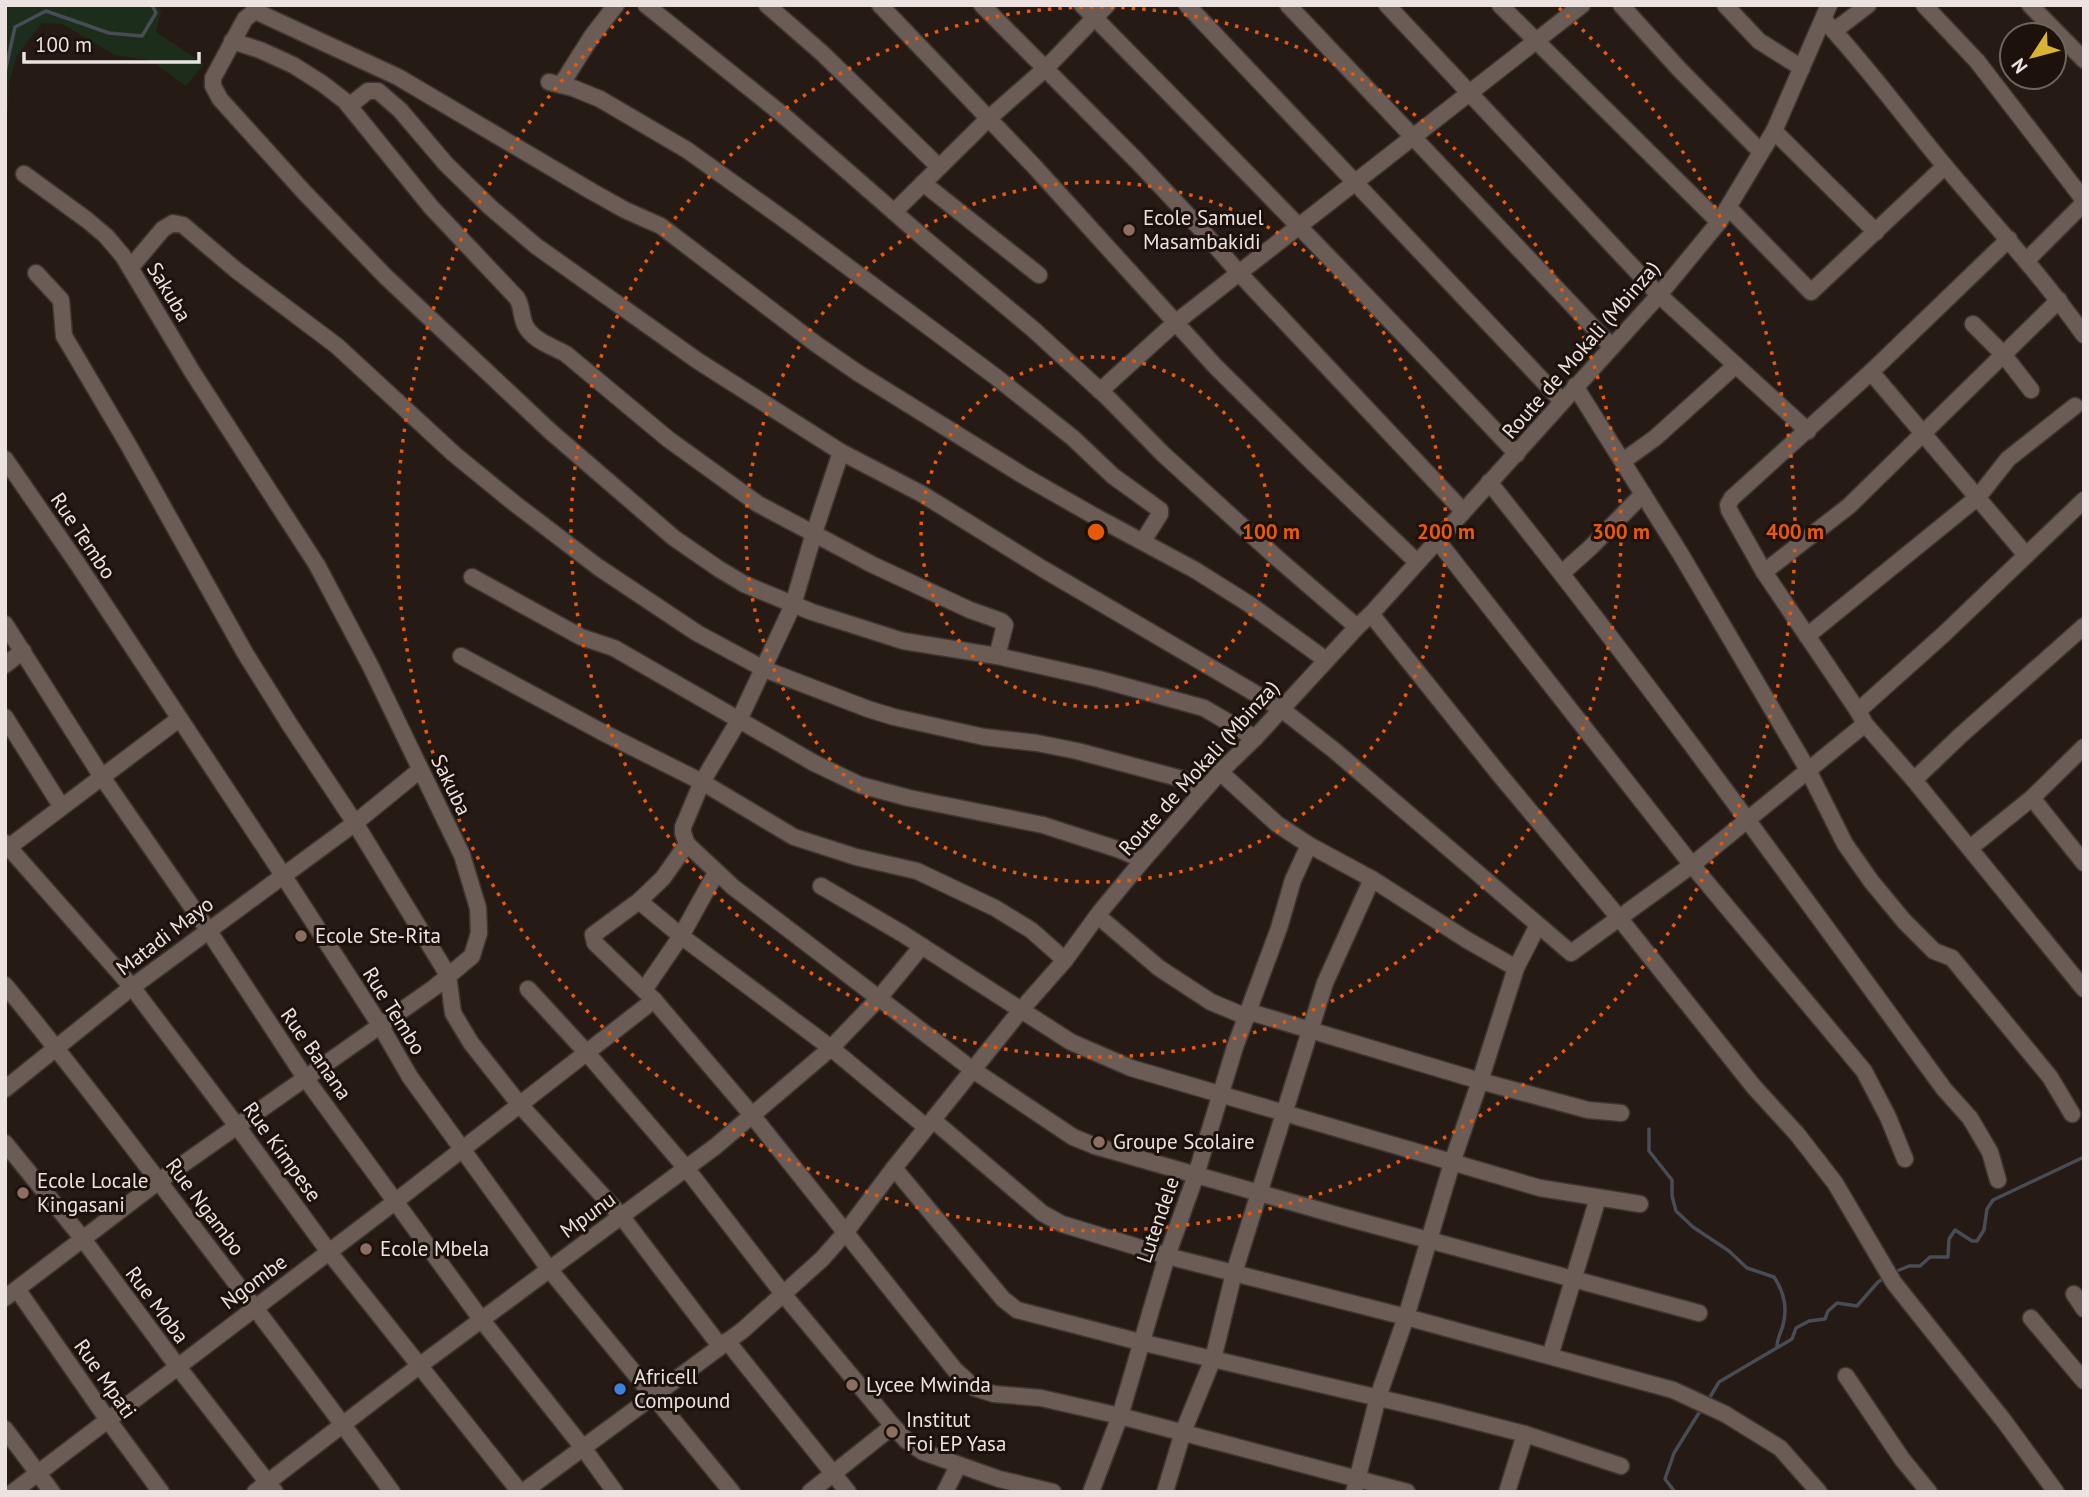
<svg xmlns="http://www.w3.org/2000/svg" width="2089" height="1497" font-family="'PT Sans',sans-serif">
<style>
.green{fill:#1c2d1b}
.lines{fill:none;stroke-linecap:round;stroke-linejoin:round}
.stream{stroke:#474c55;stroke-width:3.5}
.minor-casing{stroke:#3f3633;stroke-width:19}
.minor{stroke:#6b5c56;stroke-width:16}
.ring{fill:none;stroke:#e8590c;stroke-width:3.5;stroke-dasharray:3.5 7}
.education-dot{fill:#8d6e63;stroke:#1c110b;stroke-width:2.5}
.shop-dot{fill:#3f7fe0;stroke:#1c110b;stroke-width:2.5}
.labels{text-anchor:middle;stroke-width:6;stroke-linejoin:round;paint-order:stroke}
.poi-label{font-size:21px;fill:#ece3e0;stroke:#1c110b;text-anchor:start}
.street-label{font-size:21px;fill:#ece3e0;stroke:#1c110b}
.centre{fill:#e8590c;stroke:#1c110b;stroke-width:3.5}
.ring-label{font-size:21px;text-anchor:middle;font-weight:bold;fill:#e8590c;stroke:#1c110b;stroke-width:6;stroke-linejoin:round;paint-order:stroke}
</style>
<rect width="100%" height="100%" fill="#261a14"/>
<path class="green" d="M5,5H79L82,8L84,5H158L161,11L156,32L204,64L186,86L150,60L115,55L62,24L42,23L17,55L9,83L8,110H5Z"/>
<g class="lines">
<g class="stream">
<path d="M5,72L15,27L46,11L109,33L142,36L156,13L152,5"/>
<path d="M1649,1129V1151L1672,1180V1196L1676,1211L1693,1227L1729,1251L1747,1268L1774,1277C1784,1292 1788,1307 1783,1325C1781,1333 1777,1338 1777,1347"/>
<path d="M1892,1273L1909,1266H1920L1930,1257H1948L1949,1239L1955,1230L1972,1241H1977L1984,1230L1987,1209L1993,1200L2084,1157"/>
<path d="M1707,1402L1719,1382L1792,1339L1796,1328L1809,1321L1825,1319L1828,1311L1837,1303L1857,1306L1878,1282L1886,1277"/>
<path d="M1675,1492L1665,1479L1674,1453L1702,1408"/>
</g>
<defs>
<g id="minor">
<path d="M646,5L783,115L925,239L1034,330L1106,396L1163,454L1277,558L1357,627"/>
<path d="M767,5L822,53L939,167"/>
<path d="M880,5L1033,165L1215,366L1312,462L1417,562"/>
<path d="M982,5L1137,161L1199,227L1239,273L1463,511"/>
<path d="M1082,5C1228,153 1374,302 1517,454"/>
<path d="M1187,5L1562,401"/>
<path d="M1288,5L1612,347"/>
<path d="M1387,5L1659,295L1808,431"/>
<path d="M1500,5L1719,222"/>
<path d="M1621,5L1679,69L1760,151"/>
<path d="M1725,5L1759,41L1802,68"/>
<path d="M1924,5L1977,61L2084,200"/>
<path d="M2030,5L2084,60"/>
<path d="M1824,20C1867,66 1904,117 1944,165C1991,221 2041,275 2084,335"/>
<path d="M1834,31L1868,5"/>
<path d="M232,41L260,50L293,65L323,84L345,101L431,207L517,298C522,306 521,316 525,325C533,341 552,346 566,354L668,439L758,504L873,565L970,610L1001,621L1005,625L997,656"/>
<path d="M549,82L573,88L600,99L687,150L789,223L996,377L1073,438L1113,476L1160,510V514L1143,541"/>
<path d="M561,85L592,36L616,5"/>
<path d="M349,106L368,91H378L400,110L446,164L490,207L536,246L698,361L841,452L922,494L1043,569L1280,708L1335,751L1571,953L1692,865L1865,724"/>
<path d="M1774,131L1876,232"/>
<path d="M923,183L1039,275"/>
<path d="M1729,208L1811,292L1945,166"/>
<path d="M894,212L988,119L1046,68L1107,5"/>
<path d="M2009,239L1871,372L1732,498L1728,505L1729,510L1764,572L1858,711L1865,724L1914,780L2084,989"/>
<path d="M2026,261L2084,203"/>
<path d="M130,268L163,229L173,223L183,225L236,270L337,346L454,454L514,503L598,567L697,633L764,669L868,709L894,717L984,737L1037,743L1077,751L1186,780L1203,791"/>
<path d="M36,273L61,300L64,336L129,446L245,653L290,725L355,823L448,975L453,1013L471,1043L520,1105L622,1217L720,1346"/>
<path d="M1973,324L2003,354L2031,390"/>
<path d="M1871,372L2026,555"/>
<path d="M1575,386L1680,553L1808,770L1845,844L1871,881L1904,921L1934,951L1952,958L2050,1077L2072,1114"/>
<path d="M1100,391L1175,323L1582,5"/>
<path d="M841,452L814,533L793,605L739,720L702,782L683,827V833L687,844L663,878L639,901L593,935L595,943L654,1000L752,1115L955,1370L975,1388L994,1394L1041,1398L1120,1416L1407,1492"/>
<path d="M5,459L77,563L283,875L380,1025L410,1077L549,1269L732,1492"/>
<path d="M1623,461L1655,438L1736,365"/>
<path d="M1489,482C1647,679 1795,885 1944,1089L1970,1118L1990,1152L1998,1180"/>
<path d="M1437,540L1692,865L1864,1071L1888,1117L1905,1159"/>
<path d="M1764,572L1849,506L2059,300"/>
<path d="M1562,573L1591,547L1643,494"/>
<path d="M472,577L581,637L614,648L814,763L860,785L909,798L1043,825L1120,850L1143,860"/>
<path d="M1371,614L1499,774L1620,919L1754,1087L1797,1134L1835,1183L1894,1283L2004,1421L2056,1492"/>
<path d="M5,624L102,777L208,930L306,1079L481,1319L584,1449L615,1492"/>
<path d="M1807,636L1978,497L2008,459L2075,406"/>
<path d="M461,656L602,732L702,782L794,837L856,857L917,871L995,908L1031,930L1065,960"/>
<path d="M5,665L23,651"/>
<path d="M1858,711L1944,634L2084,500"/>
<path d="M5,717L61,806"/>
<path d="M1255,738L1204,708L1099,679L997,656L903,641L812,612L744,584L719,569L674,538L551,432L385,276L304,192L220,99L213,86V78L245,19L255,11L398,77L591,191L625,210L661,226L816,344L858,373L1024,476L1096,517L1195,570L1249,604L1326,660"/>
<path d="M1220,772L1277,824L1309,845L1372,879L1467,940L1516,968L1480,1081L1452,1163L1406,1317L1378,1397L1354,1492"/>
<path d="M1914,780L1961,735L2084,626"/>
<path d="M2032,798L2084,863"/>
<path d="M5,843L132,987L237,1126L329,1252L520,1492"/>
<path d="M687,844L733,887L973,1070L1073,1137L1095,1146L1347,1218L1699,1313"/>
<path d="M1970,848L2032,798L2084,747"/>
<path d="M5,850L179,719"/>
<path d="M821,886L903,934L1071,1042L1131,1068L1540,1188L1640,1204"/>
<path d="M639,901L681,936L831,1048L926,1127"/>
<path d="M1098,916L1159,968L1211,1002L1247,1017"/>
<path d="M1516,968L1538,925"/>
<path d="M5,985C74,1069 139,1155 204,1241C267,1324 331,1407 392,1492"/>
<path d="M528,989L587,1053L686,1168L784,1295L893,1426L907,1441L923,1452L999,1479L1053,1492"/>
<path d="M644,990L681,936L716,873"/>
<path d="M1250,1012L1480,1081L1588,1110L1621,1113"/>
<path d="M5,1089L132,987L355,823L420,770"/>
<path d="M933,1120L1042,1213L1062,1224L1167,1256L1406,1317L1673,1390L1725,1414L1780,1448L1819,1492"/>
<path d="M5,1143L83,1239L178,1367L275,1492"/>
<path d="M894,1168L1003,1299L1017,1310L1140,1342L1439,1412L1525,1434L1621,1466"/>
<path d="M17,1289L108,1420L161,1492"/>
<path d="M2074,1294L2084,1309"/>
<path d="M5,1298L159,1181L435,987L472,956L479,933L478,908L462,855L371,667L317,565L193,373L123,256L106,236L87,220L24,174"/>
<path d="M2031,1318L2084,1381"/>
<path d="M727,1341L848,1492"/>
<path d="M1550,1356L1598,1198"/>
<path d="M1846,1376L1902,1459L1929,1492"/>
<path d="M5,1429L52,1492"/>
<path d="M13,1492L396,1201L654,1000"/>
<path d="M255,1492L419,1366L716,1146L831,1048L879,998L922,946"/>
<path d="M523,1492L743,1330L822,1259L845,1233L894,1168L1021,1010L1065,960L1100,912L1143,860L1220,772L1255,738L1357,627L1371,614L1659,295L1719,222L1774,131L1829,5"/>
<path d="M810,1492L893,1426"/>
<path d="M945,1492L958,1466"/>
<path d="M1091,1492L1120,1416L1167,1256L1196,1175L1235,1047L1279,928L1293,880L1309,845"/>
<path d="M1165,1492L1183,1432L1213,1359L1234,1273L1325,983L1372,879"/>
<path d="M1507,1492L1525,1434"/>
</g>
</defs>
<use href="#minor" class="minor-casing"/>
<use href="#minor" class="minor"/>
</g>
<g class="ring">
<circle cx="1096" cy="532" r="175"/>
<circle cx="1096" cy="532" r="350"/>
<circle cx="1096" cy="532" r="525"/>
<path d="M1559 8A699 699 0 1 1 633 8"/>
</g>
<g class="education-dot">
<circle cx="1129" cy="230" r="7"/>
<circle cx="301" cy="936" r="7"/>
<circle cx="1099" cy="1142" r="7"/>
<circle cx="23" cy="1193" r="7"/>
<circle cx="366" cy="1249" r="7"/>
<circle cx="852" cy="1385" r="7"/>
<circle cx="892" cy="1432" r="7"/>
</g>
<circle class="shop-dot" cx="620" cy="1389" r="7"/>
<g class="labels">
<g class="poi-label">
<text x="1143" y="225">Ecole Samuel<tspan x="1143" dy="24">Masambakidi</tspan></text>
<text x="315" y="943">Ecole Ste-Rita</text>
<text x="1113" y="1149">Groupe Scolaire</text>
<text x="37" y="1188">Ecole Locale<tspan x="37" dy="24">Kingasani</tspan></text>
<text x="380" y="1256">Ecole Mbela</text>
<text x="634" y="1384">Africell<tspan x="634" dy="24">Compound</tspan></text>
<text x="866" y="1392">Lycee Mwinda</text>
<text x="906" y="1427">Institut<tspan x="906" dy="24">Foi EP Yasa</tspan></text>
</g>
<g class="street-label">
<text transform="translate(169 292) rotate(59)" y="7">Sakuba</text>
<text transform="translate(1581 350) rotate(-49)" y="7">Route de Mokali (Mbinza)</text>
<text transform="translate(83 536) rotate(56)" y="7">Rue Tembo</text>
<text transform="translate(1199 768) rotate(-48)" y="7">Route de Mokali (Mbinza)</text>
<text transform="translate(451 785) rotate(64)" y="7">Sakuba</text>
<text transform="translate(165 936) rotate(-37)" y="7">Matadi Mayo</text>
<text transform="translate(394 1011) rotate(58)" y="7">Rue Tembo</text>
<text transform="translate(316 1054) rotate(55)" y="7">Rue Banana</text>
<text transform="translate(282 1152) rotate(54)" y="7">Rue Kimpese</text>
<text transform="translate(205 1207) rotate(53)" y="7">Rue Ngambo</text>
<text transform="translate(588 1215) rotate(-36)" y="7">Mpunu</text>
<text transform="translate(1158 1220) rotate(-71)" y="7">Lutendele</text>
<text transform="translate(254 1282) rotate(-37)" y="7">Ngombe</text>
<text transform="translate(157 1305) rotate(53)" y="7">Rue Moba</text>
<text transform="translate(105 1379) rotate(55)" y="7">Rue Mpati</text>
</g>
</g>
<circle cx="1096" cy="532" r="10" class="centre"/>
<g class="ring-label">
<text x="1271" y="539">100 m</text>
<text x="1446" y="539">200 m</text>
<text x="1621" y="539">300 m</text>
<text x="1795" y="539">400 m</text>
</g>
<rect width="2089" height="1497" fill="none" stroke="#ece3e0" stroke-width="14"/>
<g transform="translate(2033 56) rotate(234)"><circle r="33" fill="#1c110b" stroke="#6f6560" stroke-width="2"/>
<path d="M0-5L12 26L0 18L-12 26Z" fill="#d9b334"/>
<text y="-10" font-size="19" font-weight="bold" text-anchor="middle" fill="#ece3e0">N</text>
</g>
<path d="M24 52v10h175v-10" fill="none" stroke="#ece3e0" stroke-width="3.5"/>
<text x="35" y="52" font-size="21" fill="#ece3e0" stroke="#1c110b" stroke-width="5" paint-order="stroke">100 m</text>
</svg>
